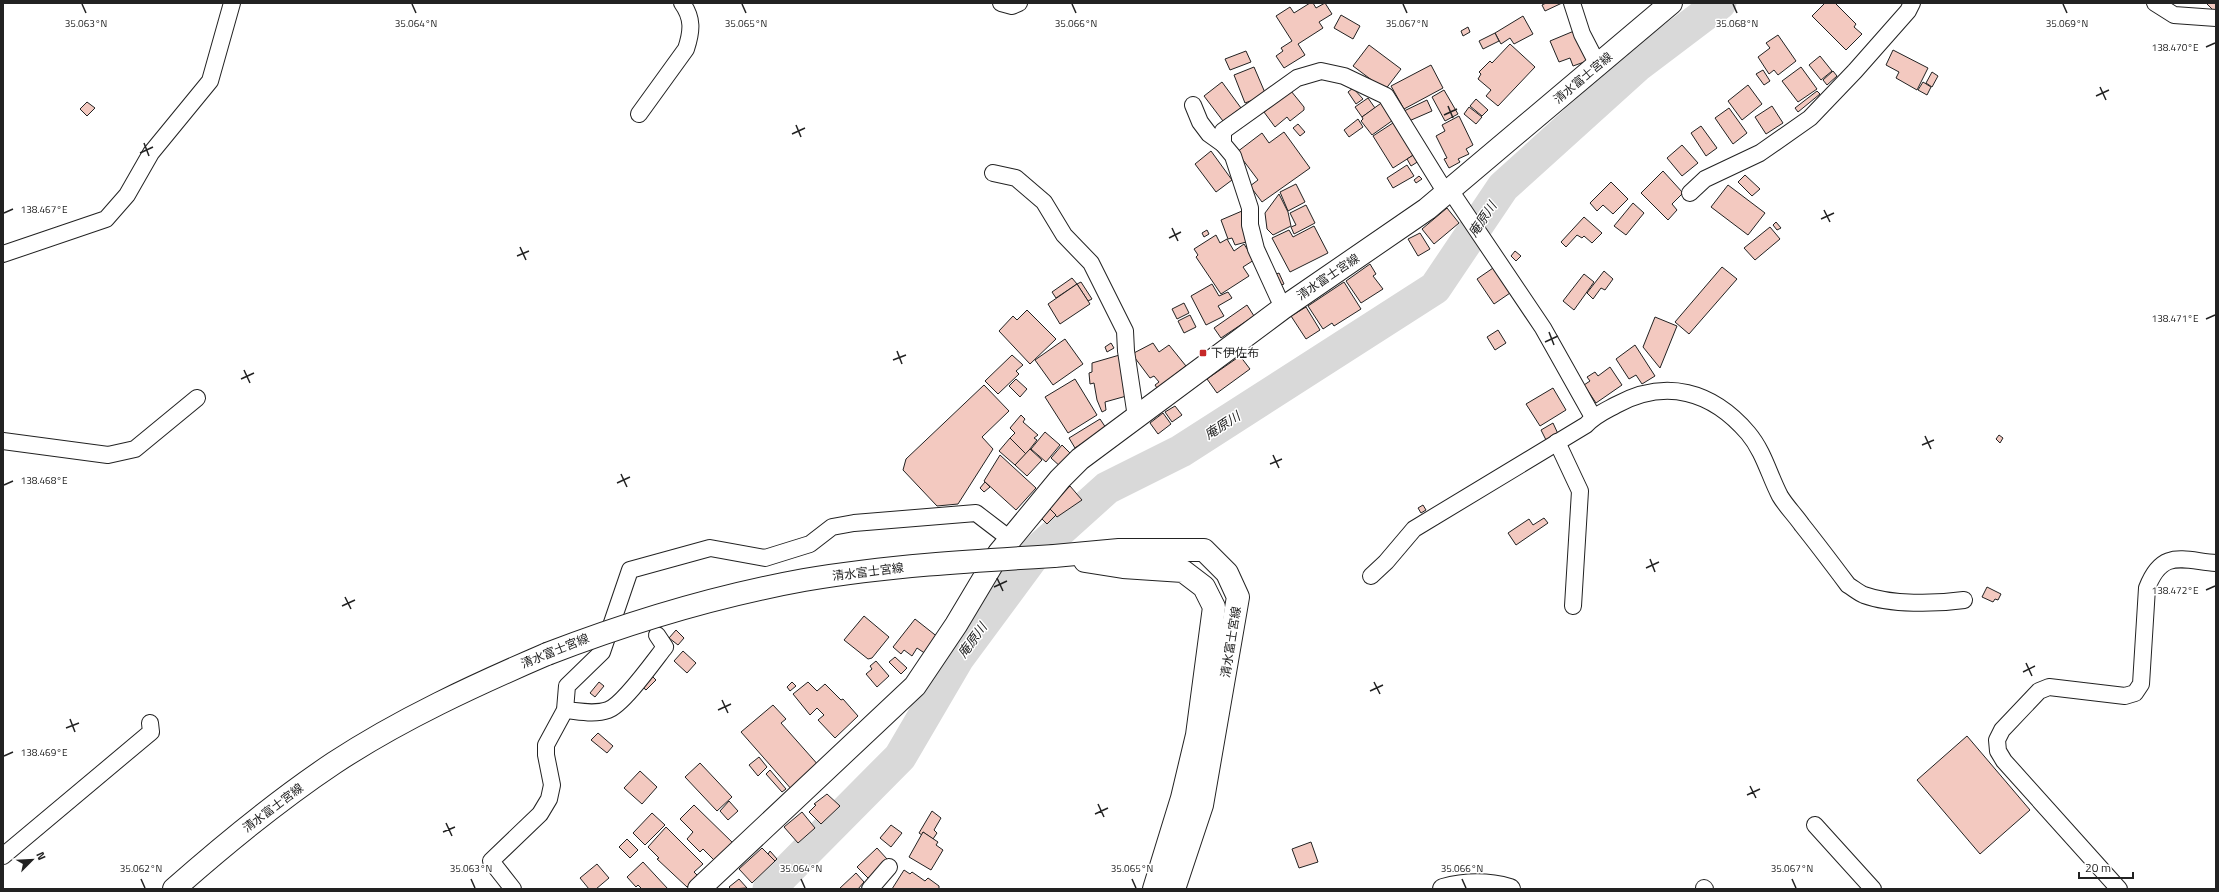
<svg xmlns="http://www.w3.org/2000/svg" width="2219" height="892" font-family="'Titillium Web','Noto Sans JP',sans-serif">
<style>
.lines{fill:none;stroke-linecap:round;stroke-linejoin:round}
.river{stroke:#d9d9d9;stroke-width:33}
.building{fill:#f3c9c0;stroke:#222}
.minor-casing{stroke:#222;stroke-width:18}
.tertiary-casing{stroke:#222;stroke-width:22}
.primary-casing{stroke:#222;stroke-width:24}
.minor{stroke:#fff;stroke-width:16}
.tertiary{stroke:#fff;stroke-width:20}
.primary{stroke:#fff;stroke-width:22}
.primary-bridge-casing{stroke:#222;stroke-width:24;stroke-linecap:butt}
.primary-bridge{stroke:#fff;stroke-width:22}
.ticks{fill:none;stroke:#222;stroke-width:1.5}
.poi-dot{fill:#c62828;stroke:#fff;stroke-width:1.5}
.labels{text-anchor:middle;stroke-width:3;stroke-linejoin:round;paint-order:stroke}
.street-label{font-size:12px;fill:#222;stroke:#fff}
.poi-label{font-size:12px;fill:#222;stroke:#fff;text-anchor:start}
.water-label{font-size:13px;font-style:italic;fill:#222;stroke:#fff}
.ticks-label{font-size:10px;text-anchor:middle;fill:#222;stroke:#fff;stroke-width:3;stroke-linejoin:round;paint-order:stroke}
</style>
<rect width="100%" height="100%" fill="#fff"/>
<g class="lines">
<path class="river" d="M769,889L900,757L958,658L1037,551L1107,488L1181,451L1435,288L1503,187L1638,65L1720,3"/>
</g>
<g class="building">
<path d="M1310,3H1313L1316,8L1325,3L1332,14L1319,22L1323,28L1298,44L1305,55L1284,68L1276,56L1283,51L1281,48L1292,41L1276,16L1290,7L1294,13Z"/>
<path d="M1546,3H1562L1545,11L1542,5Z"/>
<path d="M1825,3H1835L1856,24L1854,27L1862,34L1846,50L1812,16Z"/>
<path d="M2206,3H2216V11L2215,12Z"/>
<path d="M1341,15L1360,26L1353,39L1334,28Z"/>
<path d="M1523,16L1533,34L1514,44L1510,38L1501,44L1495,33Z"/>
<path d="M1468,27L1470,32L1463,36L1461,31Z"/>
<path d="M1574,31L1587,61L1573,66L1570,58L1559,62L1550,41Z"/>
<path d="M1495,33L1499,41L1483,49L1479,41Z"/>
<path d="M1778,35L1796,61L1778,75L1774,70L1769,74L1758,57L1770,48L1766,43Z"/>
<path d="M1510,44L1535,67L1498,106L1486,96L1491,90L1478,79L1481,74L1479,72L1490,61L1492,63Z"/>
<path d="M1369,45L1401,69L1385,90L1353,66Z"/>
<path d="M1893,50L1928,68L1917,90L1896,78L1899,72L1886,65Z"/>
<path d="M1246,51L1251,62L1230,70L1225,59Z"/>
<path d="M1820,56L1832,71L1821,80L1809,65Z"/>
<path d="M1431,65L1443,88L1404,109L1391,86Z"/>
<path d="M1254,67L1266,95L1245,103L1234,75Z"/>
<path d="M1801,67L1817,89L1798,102L1782,81Z"/>
<path d="M1763,70L1770,81L1764,85L1756,74Z"/>
<path d="M1833,71L1837,76L1827,85L1823,80Z"/>
<path d="M1932,72L1938,76L1932,87L1926,83Z"/>
<path d="M1222,82L1241,108L1223,121L1204,96Z"/>
<path d="M1923,82L1931,87L1927,95L1918,90Z"/>
<path d="M1748,85L1762,104L1742,120L1728,101Z"/>
<path d="M1353,88L1363,99L1356,104L1348,92Z"/>
<path d="M1444,90L1458,114L1445,121L1432,97Z"/>
<path d="M1291,91L1304,107V110L1290,121L1287,117L1275,127L1264,112Z"/>
<path d="M1817,91L1820,94L1798,112L1795,108Z"/>
<path d="M1368,98L1375,108L1362,117L1355,107Z"/>
<path d="M1476,99L1488,110L1482,116L1470,106Z"/>
<path d="M1427,100L1432,111L1409,121L1404,111Z"/>
<path d="M1384,101L1396,118L1372,135L1361,121L1363,119L1362,117Z"/>
<path d="M87,102L95,108L87,116L80,109Z"/>
<path d="M1772,106L1783,123L1766,134L1755,117Z"/>
<path d="M1469,107L1482,117L1476,124L1464,114Z"/>
<path d="M1729,108L1747,133L1733,144L1715,118Z"/>
<path d="M1459,116L1473,145L1466,149L1469,154L1458,159L1460,162L1449,168L1444,159L1447,158L1436,136L1445,131L1442,125Z"/>
<path d="M1358,119L1363,127L1349,137L1344,130Z"/>
<path d="M1396,121L1415,154L1393,168L1373,136Z"/>
<path d="M1298,124L1305,132L1300,136L1293,128Z"/>
<path d="M1701,126L1717,148L1706,156L1691,133Z"/>
<path d="M1284,132L1310,168L1262,202L1250,186L1258,180L1237,152L1262,133L1269,143Z"/>
<path d="M1682,145L1698,163L1682,176L1667,158Z"/>
<path d="M1211,151L1232,180L1216,192L1195,164Z"/>
<path d="M1415,154L1419,161L1411,166L1407,159Z"/>
<path d="M1407,165L1414,176L1393,188L1387,178Z"/>
<path d="M1663,171L1683,193L1672,204L1677,210L1668,220L1641,193Z"/>
<path d="M1745,175L1760,189L1752,196L1738,182Z"/>
<path d="M1419,176L1422,179L1416,183L1414,180Z"/>
<path d="M1611,182L1628,199L1613,214L1603,205L1597,211L1590,203Z"/>
<path d="M1296,184L1305,202L1288,211L1280,192Z"/>
<path d="M1728,185L1765,213L1748,235L1711,207Z"/>
<path d="M1279,194L1288,212L1291,226L1273,235L1267,229L1265,213Z"/>
<path d="M1633,203L1644,213L1626,235L1614,226Z"/>
<path d="M1306,205L1315,223L1294,234L1291,227L1296,225L1290,213Z"/>
<path d="M1447,208L1459,223L1434,244L1422,229Z"/>
<path d="M1242,211L1250,241L1235,245L1232,238L1228,239L1221,220Z"/>
<path d="M1584,217L1602,233L1592,243L1584,236L1582,238L1577,235L1566,247L1561,242Z"/>
<path d="M1776,222L1781,228L1777,230L1773,225Z"/>
<path d="M1314,226L1328,253L1290,272L1272,238L1289,230L1293,237Z"/>
<path d="M1770,227L1780,239L1755,260L1744,248Z"/>
<path d="M1207,230L1209,234L1204,237L1202,233Z"/>
<path d="M1420,233L1430,249L1418,256L1408,239Z"/>
<path d="M1216,235L1220,243L1227,239L1234,251L1244,244L1254,260L1243,267L1249,276L1221,294L1196,257L1198,255L1194,249Z"/>
<path d="M1515,251L1521,256L1516,261L1511,256Z"/>
<path d="M1370,264L1376,274L1373,276L1383,289L1361,303L1346,281Z"/>
<path d="M1496,266L1513,291L1494,304L1477,279Z"/>
<path d="M1722,267L1737,279L1689,334L1675,322Z"/>
<path d="M1604,271L1613,279L1605,290L1601,288L1593,299L1587,293Z"/>
<path d="M1279,273L1284,284L1279,286L1274,275Z"/>
<path d="M1584,274L1594,282L1574,310L1563,301Z"/>
<path d="M1072,278L1077,284L1056,298L1052,292Z"/>
<path d="M1081,282L1092,299L1088,301L1077,284Z"/>
<path d="M1344,282L1361,309L1334,326L1332,323L1323,329L1308,306Z"/>
<path d="M1077,284L1090,304L1060,324L1048,304Z"/>
<path d="M1212,284L1219,296L1228,292L1232,298L1218,306L1224,316L1206,325L1191,296Z"/>
<path d="M1184,303L1189,313L1177,319L1172,309Z"/>
<path d="M1247,305L1254,316L1221,338L1214,328Z"/>
<path d="M1306,307L1320,330L1306,339L1291,316Z"/>
<path d="M1027,310L1056,339L1030,364L999,331L1013,316L1017,320Z"/>
<path d="M1190,315L1196,327L1184,333L1178,321Z"/>
<path d="M1655,317L1677,326L1660,368L1643,347Z"/>
<path d="M1498,330L1506,343L1495,350L1487,337Z"/>
<path d="M1065,339L1083,364L1053,385L1035,360Z"/>
<path d="M1111,343L1114,348L1107,352L1105,347Z"/>
<path d="M1153,343L1159,352L1169,345L1186,366L1164,383L1159,391L1155,385L1159,382L1154,376L1150,378L1132,354Z"/>
<path d="M1635,345L1655,376L1642,384L1636,375L1629,379L1616,359Z"/>
<path d="M1123,354L1130,395L1105,402L1106,410L1102,412L1097,400L1094,383L1090,384L1089,373L1092,372V363Z"/>
<path d="M1012,355L1023,365L1016,371L1019,374L998,394L985,381Z"/>
<path d="M1240,356L1250,369L1217,393L1207,379Z"/>
<path d="M1610,367L1622,385L1596,403L1584,385L1590,381L1587,377L1595,372L1598,376Z"/>
<path d="M1016,379L1027,389L1020,397L1009,386Z"/>
<path d="M1075,379L1097,415L1068,433L1045,397Z"/>
<path d="M984,385L1009,411L982,437L993,449L958,504L937,506L903,470L906,459Z"/>
<path d="M1553,388L1566,410L1540,426L1526,404Z"/>
<path d="M1175,406L1182,415L1172,422L1165,412Z"/>
<path d="M1163,413L1171,424L1158,434L1150,423Z"/>
<path d="M1021,415L1025,419L1023,422L1038,435L1034,438L1037,440L1026,454L1010,438L1015,433L1010,428Z"/>
<path d="M1100,419L1106,428L1075,448L1069,438Z"/>
<path d="M1553,423L1559,436L1547,442L1541,430Z"/>
<path d="M1045,432L1060,445L1046,462L1031,449Z"/>
<path d="M1999,435L2003,438L2000,443L1996,439Z"/>
<path d="M1010,438L1026,454L1015,465L999,451Z"/>
<path d="M1062,445L1073,456L1062,468L1051,458Z"/>
<path d="M1030,449L1042,460L1027,476L1015,465Z"/>
<path d="M1000,455L1036,488L1016,510L984,481Z"/>
<path d="M985,482L990,487L984,492L980,488Z"/>
<path d="M1070,486L1082,500L1057,517L1049,508Z"/>
<path d="M1423,505L1426,510L1421,513L1418,508Z"/>
<path d="M1049,508L1056,515L1047,524L1041,518Z"/>
<path d="M1544,518L1548,523L1516,545L1508,533L1529,519L1533,525Z"/>
<path d="M1987,587L2001,594L1998,600L1995,599L1993,602L1982,597Z"/>
<path d="M864,616L889,637L872,658L868,659L844,640Z"/>
<path d="M915,619L939,638L926,654L917,648L912,656L904,650L901,654L893,647Z"/>
<path d="M676,630L684,638L678,645L669,638Z"/>
<path d="M683,651L696,663L687,673L674,661Z"/>
<path d="M895,657L907,668L901,674L889,662Z"/>
<path d="M876,661L889,676L877,687L866,674L872,669L870,666Z"/>
<path d="M647,671L656,680L646,690L637,682Z"/>
<path d="M599,682L604,686L595,697L590,693Z"/>
<path d="M792,682L796,686L790,691L787,687Z"/>
<path d="M808,682L817,691L825,684L841,700L843,699L858,716L835,738L818,720L824,715L817,708L810,715L793,694Z"/>
<path d="M773,705L786,719L781,723L820,767L793,791L741,732Z"/>
<path d="M598,733L613,746L607,753L591,740Z"/>
<path d="M1967,736L2030,810L1980,854L1917,780Z"/>
<path d="M759,757L767,767L758,776L749,765Z"/>
<path d="M700,763L732,797L717,811L685,777Z"/>
<path d="M770,770L786,789L782,792L766,774Z"/>
<path d="M640,771L657,787L642,804L624,788Z"/>
<path d="M827,794L840,806L821,824L809,812L816,805L814,804Z"/>
<path d="M729,801L738,811L728,820L720,811Z"/>
<path d="M694,805L735,845L716,862L703,849L700,852L687,839L693,832L680,819Z"/>
<path d="M932,811L941,818L934,830L937,833L933,839L923,832L922,835L919,833Z"/>
<path d="M802,812L815,828L798,843L784,827Z"/>
<path d="M652,813L665,825L645,845L633,833Z"/>
<path d="M891,825L902,833L891,847L880,838Z"/>
<path d="M666,827L703,864L694,872L698,876L687,887L657,859L659,858L648,847Z"/>
<path d="M923,832L938,842L936,845L943,850L931,870L909,857Z"/>
<path d="M627,839L638,850L630,858L619,847Z"/>
<path d="M1311,842L1318,862L1299,868L1292,849Z"/>
<path d="M762,848L775,861L752,883L739,869Z"/>
<path d="M877,848L887,859L868,878L857,867Z"/>
<path d="M770,851L777,859L775,861L768,854Z"/>
<path d="M643,862L668,889H642L638,885L636,887L627,877Z"/>
<path d="M597,864L609,878L596,889H589L580,878Z"/>
<path d="M904,870L910,874L912,872L925,881L928,878L939,886V889H892Z"/>
<path d="M856,873L864,882L858,889H839Z"/>
<path d="M739,879L747,888L731,889L729,887Z"/>
</g>
<g class="lines">
<defs>
<g id="minor">
<path d="M1001,3L1012,6L1019,3"/>
<path d="M1572,3L1582,34L1598,65"/>
<path d="M2155,3L2174,15L2216,18"/>
<path d="M1193,105L1200,122L1209,134L1223,144L1233,156L1250,208V225L1256,249L1283,308"/>
<path d="M639,114L686,49C692,31 693,18 682,3"/>
<path d="M1223,144V131L1297,78L1321,71L1344,76L1386,96L1446,193"/>
<path d="M993,173L1016,178L1044,202L1064,235L1091,263L1125,331L1126,351L1136,417"/>
<path d="M1450,190L1543,328L1593,417"/>
<path d="M1690,193L1705,179L1760,153L1810,118L1855,71L1908,11L1912,3"/>
<path d="M3,254L106,219L127,195L151,153L210,81L232,3"/>
<path d="M3,441L108,455L135,449L197,398"/>
<path d="M1557,442L1580,491L1573,606"/>
<path d="M1371,576L1386,562L1414,529L1586,425C1595,415 1605,411 1616,405C1666,378 1712,391 1748,433C1764,452 1769,475 1780,496C1786,506 1795,515 1802,525C1818,545 1833,565 1848,585C1853,588 1859,593 1864,595C1891,605 1936,604 1964,600"/>
<path d="M565,710C578,711 594,715 608,710C623,705 654,661 665,647L657,635"/>
<path d="M1815,825L1873,889"/>
<path d="M3,856L151,732L150,723"/>
<path d="M1704,888L1705,889"/>
<path d="M513,889L491,861L540,814L549,799L552,785L546,755V745L565,710L567,686L602,652L630,570L710,548L765,558L810,544L832,527L854,523L976,513L1010,539"/>
<path d="M870,889L889,867"/>
<path d="M2119,889L2004,761L1998,751L1997,740L2002,730L2039,691L2049,687L2125,696L2135,693L2141,684L2147,588C2162,549 2181,560 2216,563"/>
</g>
<path id="tertiary" d="M1443,889C1465,883 1489,883 1510,889"/>
<g id="primary">
<path d="M1054,556L1119,550H1204L1227,573L1238,597L1202,805L1174,889"/>
<path d="M1085,561L1123,567L1183,571L1204,587L1214,607L1197,735L1182,798L1154,889"/>
<path d="M174,889C225,844 277,801 334,763C401,719 475,685 547,654"/>
<path d="M699,889L915,686L956,625L999,553L1060,479L1080,459L1283,308L1427,209L1671,3"/>
</g>
</defs>
<use href="#minor" class="minor-casing"/>
<use href="#tertiary" class="tertiary-casing"/>
<use href="#primary" class="primary-casing"/>
<use href="#minor" class="minor"/>
<use href="#tertiary" class="tertiary"/>
<use href="#primary" class="primary"/>
<defs>
<path id="primary-bridge" d="M547,654C630,622 716,596 804,580C886,566 970,561 1054,556"/>
</defs>
<use href="#primary-bridge" class="primary-bridge-casing"/>
<use href="#primary-bridge" class="primary-bridge"/>
</g>
<path class="ticks" d="M82,4L86,13M412,4L416,13M742,4L746,13M1072,4L1076,13M1403,4L1407,13M1733,4L1737,13M2063,4L2067,13M2206,47L2215,43M2100,87L2106,100M2096,96L2109,90M1448,106L1453,118M1444,115L1457,109M796,125L801,137M792,134L805,128M144,143L149,156M140,153L153,147M1824,210L1830,222M4,213L13,209M1821,219L1834,213M1172,228L1178,241M1169,238L1181,232M520,247L526,260M517,256L529,251M2206,319L2215,315M1549,332L1554,345M1545,342L1558,336M897,351L902,364M893,360L906,355M244,370L250,383M241,379L254,373M1925,436L1931,449M1922,445L1934,440M1273,455L1279,468M1270,464L1282,459M621,474L627,487M617,483L630,477M4,485L13,481M1650,559L1655,572M1646,568L1659,562M997,578L1003,591M994,587L1007,581M2206,590L2215,586M345,597L351,609M342,606L355,600M2026,663L2032,676M2023,672L2035,666M1374,682L1380,694M1370,691L1383,685M722,700L728,713M718,710L731,704M70,719L75,732M66,728L79,723M4,756L13,752M1750,786L1756,798M1747,795L1760,789M1098,804L1104,817M1095,814L1108,808M446,823L452,836M443,832L455,827M141,879L145,888M471,879L475,888M801,879L805,888M1132,879L1136,888M1462,879L1466,888M1792,879L1796,888"/>
<rect class="poi-dot" x="1199" y="349" width="8" height="8" rx="2"/>
<g class="labels">
<g class="street-label">
<text transform="translate(1583 78) rotate(-40)" y="4">清水富士宮線</text>
<text transform="translate(1328 277) rotate(-34)" y="4">清水富士宮線</text>
<text transform="translate(868 572) rotate(-7)" y="4">清水富士宮線</text>
<text transform="translate(1231 642) rotate(-81)" y="4">清水富士宮線</text>
<text transform="translate(555 651) rotate(-22)" y="4">清水富士宮線</text>
<text transform="translate(273 808) rotate(-37)" y="4">清水富士宮線</text>
</g>
<g class="poi-label">
<text x="1211" y="357">下伊佐布</text>
</g>
<g class="water-label">
<text transform="translate(1482 219) rotate(-56)" y="5">庵原川</text>
<text transform="translate(1222 425) rotate(-33)" y="5">庵原川</text>
<text transform="translate(972 640) rotate(-54)" y="5">庵原川</text>
</g>
</g>
<g class="ticks-label">
<text x="1076" y="27">35.066°N</text>
<text x="1407" y="27">35.067°N</text>
<text x="86" y="27">35.063°N</text>
<text x="416" y="27">35.064°N</text>
<text x="746" y="27">35.065°N</text>
<text x="1737" y="27">35.068°N</text>
<text x="2067" y="27">35.069°N</text>
<text x="2175" y="51">138.470°E</text>
<text x="44" y="213">138.467°E</text>
<text x="2175" y="322">138.471°E</text>
<text x="44" y="484">138.468°E</text>
<text x="2175" y="594">138.472°E</text>
<text x="44" y="756">138.469°E</text>
<text x="141" y="872">35.062°N</text>
<text x="471" y="872">35.063°N</text>
<text x="801" y="872">35.064°N</text>
<text x="1132" y="872">35.065°N</text>
<text x="1462" y="872">35.066°N</text>
<text x="1792" y="872">35.067°N</text>
</g>
<rect width="2219" height="892" fill="none" stroke="#222222" stroke-width="8"/>
<g transform="translate(32 860) rotate(66)" stroke="#ffffff" stroke-width="3" paint-order="stroke">
<path d="M0-3L7 15L0 10L-7 15Z" fill="#222222"/>
<text y="-6" font-size="11" font-weight="bold" text-anchor="middle" fill="#222222">N</text>
</g>
<path d="M2079 872v6h54v-6" fill="none" stroke="#222222" stroke-width="2"/>
<text x="2085" y="872" font-size="12" fill="#222222" stroke="#ffffff" stroke-width="3" paint-order="stroke">20 m</text>
</svg>
